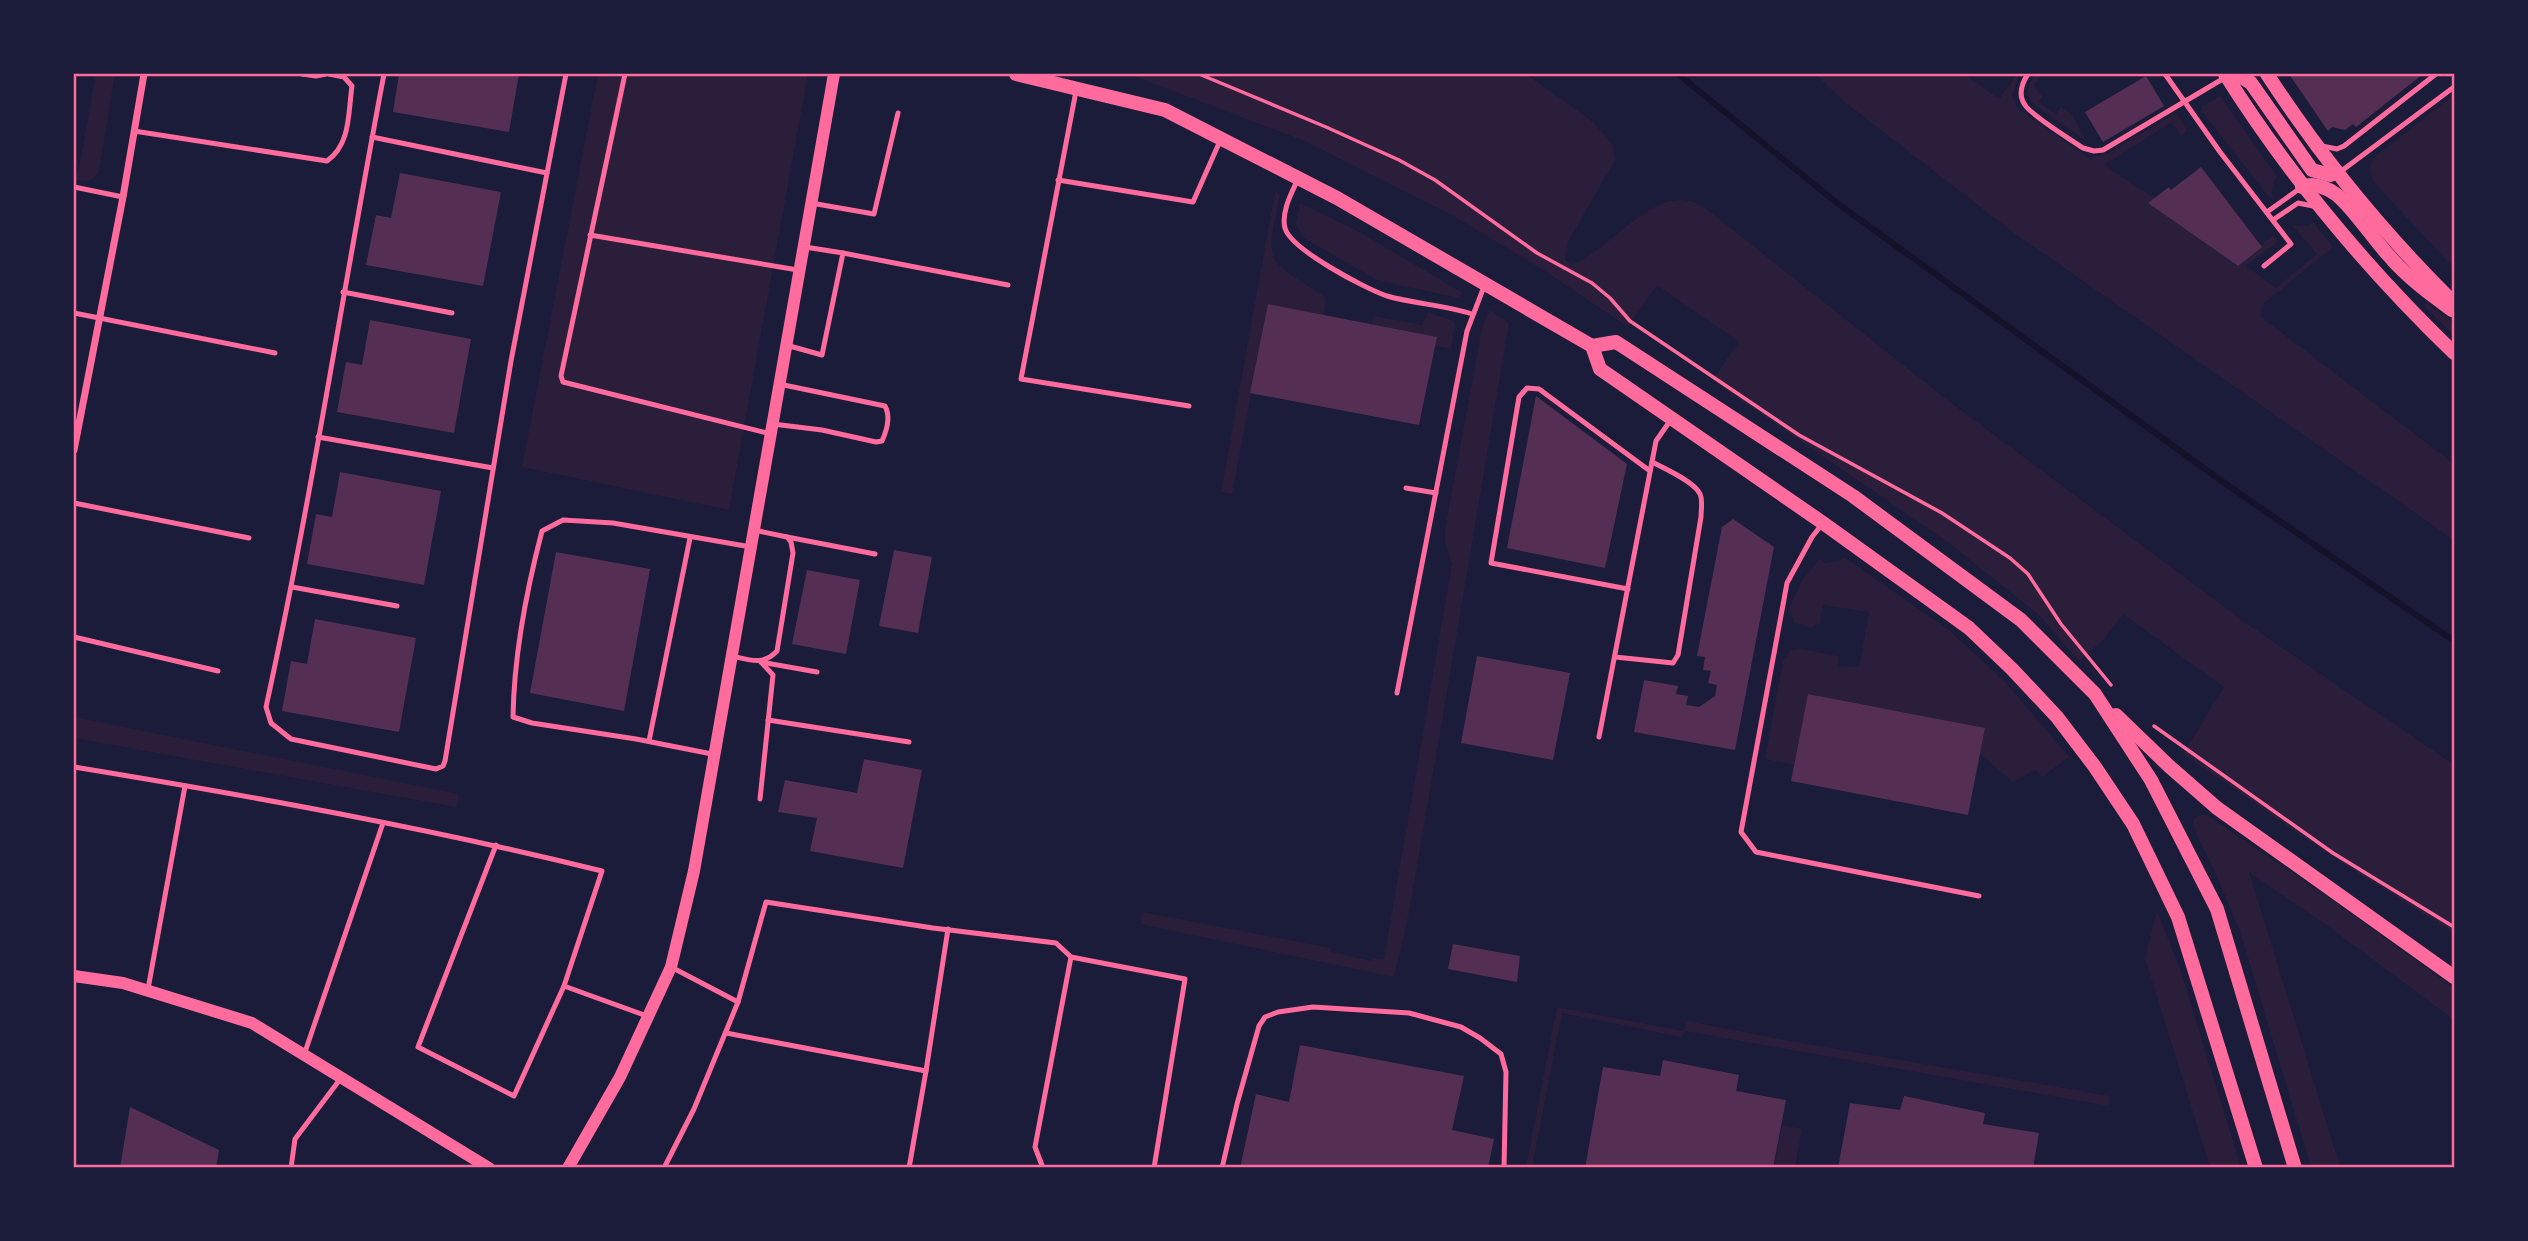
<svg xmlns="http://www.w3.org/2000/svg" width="2528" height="1241" font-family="Overpass,sans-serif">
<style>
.green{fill:#2a1e3b}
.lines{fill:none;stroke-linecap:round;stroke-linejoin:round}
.stream{stroke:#12122b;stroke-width:6}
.building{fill:#542f53}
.path{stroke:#ff6b9d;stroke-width:3.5}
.service{stroke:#ff6b9d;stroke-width:5}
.minor{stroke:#ff6b9d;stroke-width:7}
.tertiary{stroke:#ff6b9d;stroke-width:12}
.secondary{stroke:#ff6b9d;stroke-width:14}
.neatline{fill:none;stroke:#ff6b9d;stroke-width:2.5}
</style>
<rect width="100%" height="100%" fill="#1b1b3a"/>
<g class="green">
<path d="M96,74H115L99,171C92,183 85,181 74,179V173H78Z"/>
<path d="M598,74H808L729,510L522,467Z"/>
<path d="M1128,74H1526L1593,122L1613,145L1615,160L1568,242L1565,259L1571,265C1607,253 1649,191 1689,201C1694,202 1699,205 1704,207L1946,399L2243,621L2454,765V933L2339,861L2183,754L2224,687L2123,614L2104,639L2079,661L2039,615L1949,543L1712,380L1739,342L1657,285L1628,327L1545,271L1450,214L1305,141Z"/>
<path d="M1815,74H1964L1999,99L2017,74H2020L2012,95L2017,108L2090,159L2112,151L2176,113L2187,130L2183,135H2181L2172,122L2104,165L2154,198L2148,203L2237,266L2273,235L2278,240L2276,243L2246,266L2276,288L2317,254L2293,226H2308L2313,222L2333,247L2263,304L2261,317L2454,464V540L2010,230L1846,103Z"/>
<path d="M2035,74H2042L2034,86L2042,96L2039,102L2056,114L2061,107L2073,116L2086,141L2032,103C2025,92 2028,84 2035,74Z"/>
<path d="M2454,95V268L2373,181C2368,170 2369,164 2377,155Z"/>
<path d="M2220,96L2278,178L2273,181L2272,194L2274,198L2269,197L2202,111V106Z"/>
<path d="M1275,192L1280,194C1266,265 1263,257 1324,296L1326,301L1323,315L1268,305L1232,494L1221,492Z"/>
<path d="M1300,203L1356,230L1463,293L1459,298L1454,297L1377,280L1304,238L1296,224Z"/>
<path d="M2426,303L2454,323V335L2426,308L2424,304Z"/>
<path d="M1490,310L1509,323L1439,739L1408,917L1394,977L1140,924L1142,912L1331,948V952L1372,961L1373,958L1384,959L1452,564L1445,542V530L1482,328Z"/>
<path d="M1428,312L1453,321L1455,324L1451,349L1435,346L1436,337L1372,324L1374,316L1422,325Z"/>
<path d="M1844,557L1950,631L2008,685L2069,757L2042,777L2035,770L2013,782L1980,754L1984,728L1809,694L1794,765L1765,759L1783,661L1790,651L1800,649L1838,656L1839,666L1859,667L1869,612L1823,605L1820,623L1811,628L1794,622L1789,608L1802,581L1819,559L1824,563L1840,561Z"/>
<path d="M74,717L459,794L456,807L74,738Z"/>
<path d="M2205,814L2331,899L2454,988V1020L2332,929L2249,872L2340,1167H2311L2241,934L2213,867L2196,834L2193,823L2195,817Z"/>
<path d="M2157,911L2180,969L2241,1167H2210L2145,958Z"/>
<path d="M1557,1007L1684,1031L1687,1021L1790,1041L2110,1096L2109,1106L1685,1031L1681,1037L1562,1013L1532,1167H1526Z"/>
<path d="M1782,1125L1802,1129L1795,1167H1774Z"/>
</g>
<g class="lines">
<path class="stream" d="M1678,74L1837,203L2223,482L2454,641"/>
</g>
<g class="building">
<path d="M399,74H519L509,132L393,112Z"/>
<path d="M2289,74H2423L2356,127L2353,124L2345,130L2332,127L2328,131Z"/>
<path d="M2146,76L2164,106L2103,142L2085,112Z"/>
<path d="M2201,167L2262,247L2238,266L2148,203L2169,187L2171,190Z"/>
<path d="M400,173L501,192L483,286L366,265L376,215L391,218Z"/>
<path d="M1268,304L1437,337L1419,425L1250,393Z"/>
<path d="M370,320L471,339L454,433L337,412L346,362L362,365Z"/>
<path d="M1536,396L1627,464L1605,568L1507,548Z"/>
<path d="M340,472L441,491L424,585L307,564L316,514L332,517Z"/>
<path d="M1733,519L1774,547L1735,750L1634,732L1644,680L1678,686L1676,694L1688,696L1686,705L1699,707L1715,696L1717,685L1708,683L1711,671L1703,670L1705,657L1697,656L1722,527Z"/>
<path d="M894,550L932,557L918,633L879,626Z"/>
<path d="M556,552L650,569L624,711L530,693Z"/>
<path d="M807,570L860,580L846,654L792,644Z"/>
<path d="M315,619L416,638L399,732L282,711L291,661L307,664Z"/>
<path d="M1477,656L1570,673L1553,760L1461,743Z"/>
<path d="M1808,694L1985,728L1968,815L1791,781Z"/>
<path d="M864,759L922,770L903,868L810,851L817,818L778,812L785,780L857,793Z"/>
<path d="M1453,944L1520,956L1517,982L1448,969Z"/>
<path d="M1300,1045L1464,1076L1452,1130L1494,1139L1488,1168H1240L1256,1094L1289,1102Z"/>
<path d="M1663,1060L1739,1075L1736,1091L1786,1100L1773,1168H1585L1603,1067L1660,1076Z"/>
<path d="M1904,1096L1985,1113L1983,1124L2039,1133L2033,1168H1838L1850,1103L1900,1110Z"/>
<path d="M130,1107L219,1150L216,1168H120Z"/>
</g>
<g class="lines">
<g class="path">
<path d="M1199,74L1326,127L1399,160L1435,180L1537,253L1592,283L1610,298L1630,321L1799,435L1942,513L2010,558L2028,574L2061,624L2111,685"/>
<path d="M2154,726L2333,853L2454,927"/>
</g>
<g class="service">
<path d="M302,74L316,76L326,74"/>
<path d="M384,74C344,284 312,497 266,707L271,723L291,739L436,769L443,766L445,761L511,361L566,74"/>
<path d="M625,74L561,376L563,382L771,434"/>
<path d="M2028,74C2022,83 2018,95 2025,105C2032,116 2070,139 2083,148L2094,151L2103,150L2226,77"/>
<path d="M2165,74L2220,152L2291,244L2264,266"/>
<path d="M1076,91L1021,379L1189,406"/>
<path d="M134,131L327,161C351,144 348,113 352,86L344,77L329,74"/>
<path d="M372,137L547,173"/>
<path d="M2322,146L2337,149L2344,146L2436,74"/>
<path d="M2340,172L2454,87"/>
<path d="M1058,180L1193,202L1220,141"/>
<path d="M1297,181C1291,194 1281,213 1285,228C1290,249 1366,289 1387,296C1415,304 1445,305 1472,314"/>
<path d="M74,187L123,197"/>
<path d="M811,203L874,214L898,113"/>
<path d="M2267,212L2302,187"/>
<path d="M2273,220L2298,203L2313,206"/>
<path d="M590,235L798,270"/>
<path d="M843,253L1008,285"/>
<path d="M343,292L452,313"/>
<path d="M74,313L275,353"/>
<path d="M786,345L822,355L843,253L805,247"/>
<path d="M773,424L822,430L876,442L882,441C887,430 891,417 885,406L779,384"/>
<path d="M318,437L493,468"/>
<path d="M1406,488L1436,493"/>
<path d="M74,503L249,538"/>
<path d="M1823,523L1812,537L1787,583L1741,832L1756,852L1979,896"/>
<path d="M787,537L875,554"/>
<path d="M292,587L397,606"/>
<path d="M1628,589L1491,563L1519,397L1527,388L1539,389L1650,471"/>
<path d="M74,637L218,671"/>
<path d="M732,656C750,660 763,666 777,651L793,553L791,542L787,537L754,530"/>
<path d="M1615,657L1673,663L1678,655L1701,517C1701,510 1703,500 1700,494C1695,482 1664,468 1652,462"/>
<path d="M761,662L817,672"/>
<path d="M1397,693L1467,331L1485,284"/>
<path d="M768,720L909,742"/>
<path d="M1599,737L1656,441L1670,421"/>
<path d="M649,741L690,538"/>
<path d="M712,754L636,739L532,723L513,717C514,654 526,592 542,531L563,520L613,523L751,547"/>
<path d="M74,767C251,796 428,828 602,871L564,986L514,1096L418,1047L496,845"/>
<path d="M760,799L773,675L761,662"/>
<path d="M671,967L738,1002"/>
<path d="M564,986L647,1016"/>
<path d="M148,989L185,786"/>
<path d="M726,1033L926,1071L948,929"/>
<path d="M304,1055L383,823"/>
<path d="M291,1168L295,1139L341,1078"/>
<path d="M664,1168L694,1109L738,1002L766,902L933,928L1056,943L1071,957L1185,979L1154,1168"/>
<path d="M909,1168L926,1071"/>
<path d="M1043,1168L1035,1147L1071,957"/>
<path d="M1222,1168L1237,1104L1259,1026L1265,1017L1278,1012L1313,1007L1409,1013L1461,1027L1480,1038L1501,1054L1506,1072L1504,1168"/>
</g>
<path class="minor" d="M74,450L123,197L144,74"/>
<g class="tertiary">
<path d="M74,976L123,983L252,1023L489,1168"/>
<path d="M568,1168L620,1077L671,967L694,871L834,74"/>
</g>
<g class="secondary">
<path d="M1016,74L1165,110L1337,198L1592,346L1600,369L1823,523L1969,628L2012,669L2057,717L2095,767L2133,824L2178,917L2256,1168"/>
<path d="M2225,74C2290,177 2366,268 2454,353"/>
<path d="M2237,74L2251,83L2312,170L2330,175L2338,173"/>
<path d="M2267,74C2321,157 2383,233 2454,303"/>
<path d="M2302,187C2313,182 2328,188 2337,195C2355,210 2373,239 2390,257C2408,278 2430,294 2452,310"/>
<path d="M1592,346L1616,342L1853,496L2021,620L2095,694L2151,780L2217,909L2295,1168"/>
<path d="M2116,715L2170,767L2217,808L2454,977"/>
</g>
</g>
<rect width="2528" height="1241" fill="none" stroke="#1b1b3a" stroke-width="150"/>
<rect x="75" y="75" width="2378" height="1091" class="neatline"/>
</svg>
